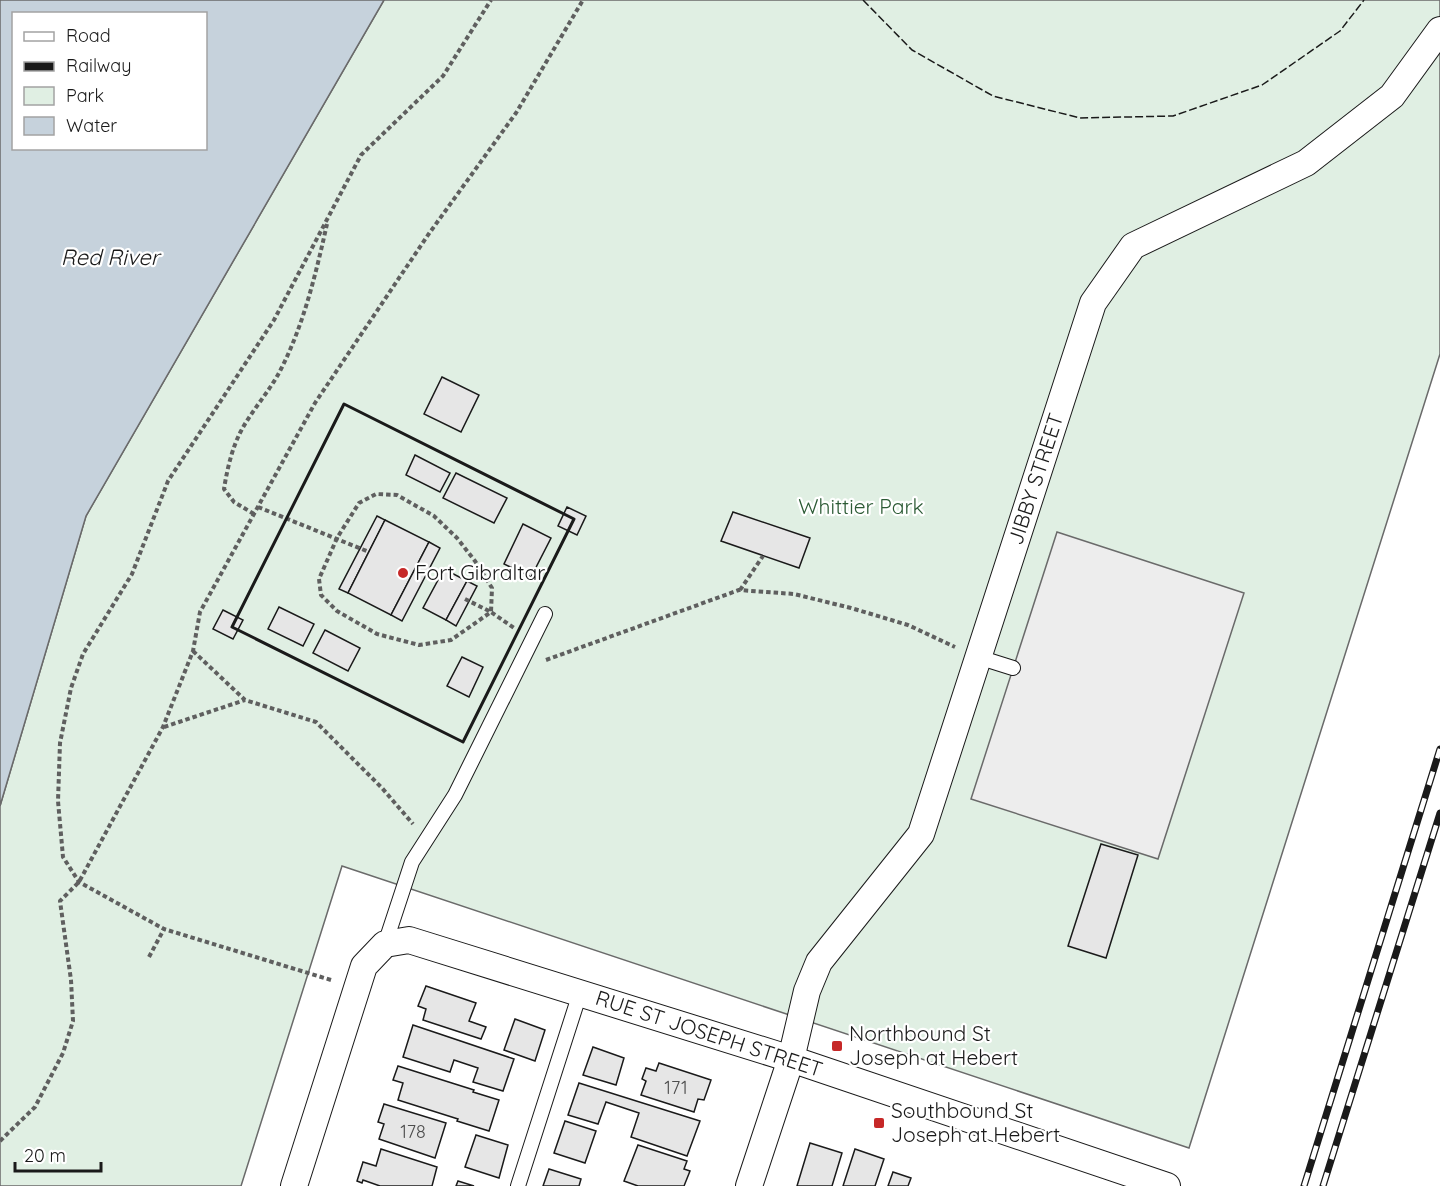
<svg xmlns="http://www.w3.org/2000/svg" width="1440" height="1186" font-family="Quicksand,sans-serif">
<style>
.green{fill:#e0efe3;stroke:#6a6a6a;stroke-width:1.5}
.parking{fill:#ededed;stroke:#6a6a6a;stroke-width:1.5}
.water{fill:#c6d2dc;stroke:#6a6a6a;stroke-width:1.5;fill-rule:evenodd}
.building{fill:#e6e6e6;stroke:#1a1a1a;stroke-width:1.5}
.lines{fill:none;stroke-linecap:round;stroke-linejoin:round}
.service-casing{stroke:#1a1a1a;stroke-width:16}
.minor-casing{stroke:#1a1a1a;stroke-width:28}
.path{stroke:#5f5f5f;stroke-width:4;stroke-dasharray:4.5 3;stroke-linecap:butt}
.service{stroke:#fff;stroke-width:14}
.minor{stroke:#fff;stroke-width:26}
.rail-casing{stroke:#1a1a1a;stroke-width:7}
.rail{stroke:#fff;stroke-width:4.5;stroke-dasharray:14;stroke-linecap:butt}
.fence{stroke:#1a1a1a;stroke-width:1.5;stroke-dasharray:8 3;stroke-linecap:butt}
.wall{stroke:#1a1a1a;stroke-width:3}
.poi-dot{fill:#c62828;stroke:#fff;stroke-width:2}
.labels{text-anchor:middle;stroke-width:4.5;stroke-linejoin:round;paint-order:stroke}
.number-label{font-size:18px;fill:#4d4d4d}
.street-label{font-size:21px;fill:#1a1a1a;stroke:#fff}
.park-label{font-size:21px;fill:#2b5a34;stroke:#fff}
.poi-label{font-size:21px;fill:#1a1a1a;stroke:#fff;text-anchor:start}
.water-label{font-size:22px;font-style:italic;fill:#1a1a1a;stroke:#fff}
</style>
<rect width="100%" height="100%" fill="#fff"/>
<path class="green" d="M384,0H1440V354L1189,1148L342,866L241,1186H0V806L86,516Z"/>
<path class="parking" d="M1057,532L1244,593L1158,859L971,799Z"/>
<path class="water" d="M0,0H384L86,516L0,806ZM14,14H206V148H14Z"/>
<g class="building">
<path d="M442,377L479,395L461,432L424,414Z"/>
<path d="M415,455L450,473L440,492L406,475Z"/>
<path d="M456,473L507,498L494,523L443,498Z"/>
<path d="M567,507L586,516L577,535L558,526Z"/>
<path d="M733,512L810,538L799,568L721,541Z"/>
<path d="M377,516L385,520L348,593L339,589Z"/>
<path d="M385,520L429,542L391,615L348,593Z"/>
<path d="M523,524L551,538L531,577L504,564Z"/>
<path d="M429,542L440,548L402,621L391,615Z"/>
<path d="M444,569L467,581L446,620L423,608Z"/>
<path d="M467,581L477,586L456,626L446,620Z"/>
<path d="M279,607L314,624L303,646L268,629Z"/>
<path d="M223,610L243,620L233,639L213,629Z"/>
<path d="M325,630L360,648L348,671L313,653Z"/>
<path d="M462,657L483,667L469,697L447,686Z"/>
<path d="M1101,844L1138,855L1106,958L1068,946Z"/>
<path d="M426,986L476,1003L469,1021L486,1027L481,1039L423,1020L426,1009L418,1006Z"/>
<path d="M515,1019L545,1030L535,1061L504,1050Z"/>
<path d="M413,1025L514,1059L503,1091L473,1082L478,1068L454,1060L450,1072L403,1057Z"/>
<path d="M593,1047L624,1058L616,1085L583,1075Z"/>
<path d="M659,1063L711,1080L704,1100L698,1099L694,1112L641,1095L646,1081L642,1079L646,1068L656,1071Z"/>
<path d="M398,1066L474,1090L473,1092L499,1100L489,1131L457,1121L458,1119L398,1100L403,1083L393,1080Z"/>
<path d="M579,1083L700,1121L687,1156L631,1137L639,1113L606,1102L598,1124L568,1115Z"/>
<path d="M384,1104L446,1123L435,1158L379,1139L384,1124L378,1122Z"/>
<path d="M565,1121L596,1131L585,1163L554,1153Z"/>
<path d="M476,1135L508,1145L499,1178L465,1167Z"/>
<path d="M810,1143L842,1153L832,1186H797Z"/>
<path d="M638,1145L687,1161L684,1169L690,1171L684,1186H638L624,1181Z"/>
<path d="M381,1149L437,1167L432,1186H380L363,1180L362,1183L357,1181L363,1162L376,1166Z"/>
<path d="M855,1149L884,1159L875,1186H843Z"/>
<path d="M549,1169L581,1179L579,1186H543Z"/>
<path d="M893,1172L911,1178L908,1186H888Z"/>
<path d="M458,1181L474,1186H456Z"/>
</g>
<g class="lines">
<defs>
<g id="service">
<path d="M978,657L1013,668"/>
<path d="M385,944L412,862L455,795L545,614"/>
<path d="M518,1186L580,993"/>
</g>
<g id="minor">
<path d="M294,1186L364,966L385,944L409,940L791,1059L1167,1186"/>
<path d="M749,1186L791,1059L807,991L819,962L921,834L1093,303L1133,246L1306,163L1392,96L1440,30"/>
</g>
</defs>
<use href="#service" class="service-casing"/>
<use href="#minor" class="minor-casing"/>
<g class="path">
<path d="M258,507L369,552"/>
<path d="M254,514L234,502L224,489C227,470 232,448 241,431C252,410 270,391 281,369C304,324 316,273 327,224"/>
<path d="M740,590L763,556"/>
<path d="M465,599L491,612L492,588L475,561L457,538L434,516L397,495L376,494L359,503L337,538L319,579L321,595L337,611L377,634L419,645L451,640L491,612L514,628"/>
<path d="M193,651L245,700L316,722L382,788L413,824"/>
<path d="M546,660L739,590L794,594L851,608L908,625L955,647"/>
<path d="M164,727L245,700"/>
<path d="M149,957L164,929"/>
<path d="M331,980L164,929L79,882L63,857L58,801L60,743L71,688L83,654L132,574L168,481L274,320L361,155L443,76L491,0"/>
<path d="M0,1141L35,1107L63,1053L73,1021L71,980L60,901L79,882L163,727L193,651L200,612L315,403L428,235L516,113L583,0"/>
</g>
<use href="#service" class="service"/>
<use href="#minor" class="minor"/>
<defs>
<g id="rail">
<path d="M1304,1186L1440,749"/>
<path d="M1323,1186L1440,813"/>
</g>
</defs>
<use href="#rail" class="rail-casing"/>
<use href="#rail" class="rail"/>
<path class="fence" d="M863,0L912,50L993,96L1080,118L1173,116L1262,85L1340,31L1364,0"/>
<path class="wall" d="M344,404L574,519L463,742L232,627Z"/>
</g>
<g class="poi-dot">
<circle cx="403" cy="573" r="6"/>
<rect x="831" y="1040" width="12" height="12" rx="3"/>
<rect x="873" y="1117" width="12" height="12" rx="3"/>
</g>
<g class="labels">
<g class="number-label">
<text x="676" y="1094">171</text>
<text x="413" y="1138">178</text>
</g>
<g class="street-label">
<text transform="translate(1036 479) rotate(-72)" y="7">JIBBY STREET</text>
<text transform="translate(709 1034) rotate(18)" y="7">RUE ST JOSEPH STREET</text>
</g>
<g class="park-label">
<text x="861" y="514">Whittier Park</text>
</g>
<g class="poi-label">
<text x="415" y="580">Fort Gibraltar</text>
<text x="849" y="1041">Northbound St<tspan x="849" dy="24">Joseph at Hebert</tspan></text>
<text x="891" y="1118">Southbound St<tspan x="891" dy="24">Joseph at Hebert</tspan></text>
</g>
<g class="water-label">
<text x="110" y="265">Red River</text>
</g>
</g>
<rect x="12" y="12" width="195" height="138" fill="#ffffff" stroke="#a3a3a3" stroke-width="1.5"/>
<rect x="24" y="32" width="30" height="9" fill="#ffffff" stroke="#a3a3a3" stroke-width="1.5"/>
<text x="66" y="42" font-size="18" fill="#1a1a1a">Road</text>
<rect x="24" y="62" width="30" height="9" fill="#1a1a1a" stroke="#a3a3a3" stroke-width="1.5"/>
<text x="66" y="72" font-size="18" fill="#1a1a1a">Railway</text>
<rect x="24" y="87" width="30" height="18" fill="#e0efe3" stroke="#a3a3a3" stroke-width="1.5"/>
<text x="66" y="102" font-size="18" fill="#1a1a1a">Park</text>
<rect x="24" y="117" width="30" height="18" fill="#c6d2dc" stroke="#a3a3a3" stroke-width="1.5"/>
<text x="66" y="132" font-size="18" fill="#1a1a1a">Water</text>
<path d="M15 1162v9h86v-9" fill="none" stroke="#1a1a1a" stroke-width="3"/>
<text x="24" y="1162" font-size="18" fill="#1a1a1a" stroke="#ffffff" stroke-width="4.5" paint-order="stroke">20 m</text>
</svg>
